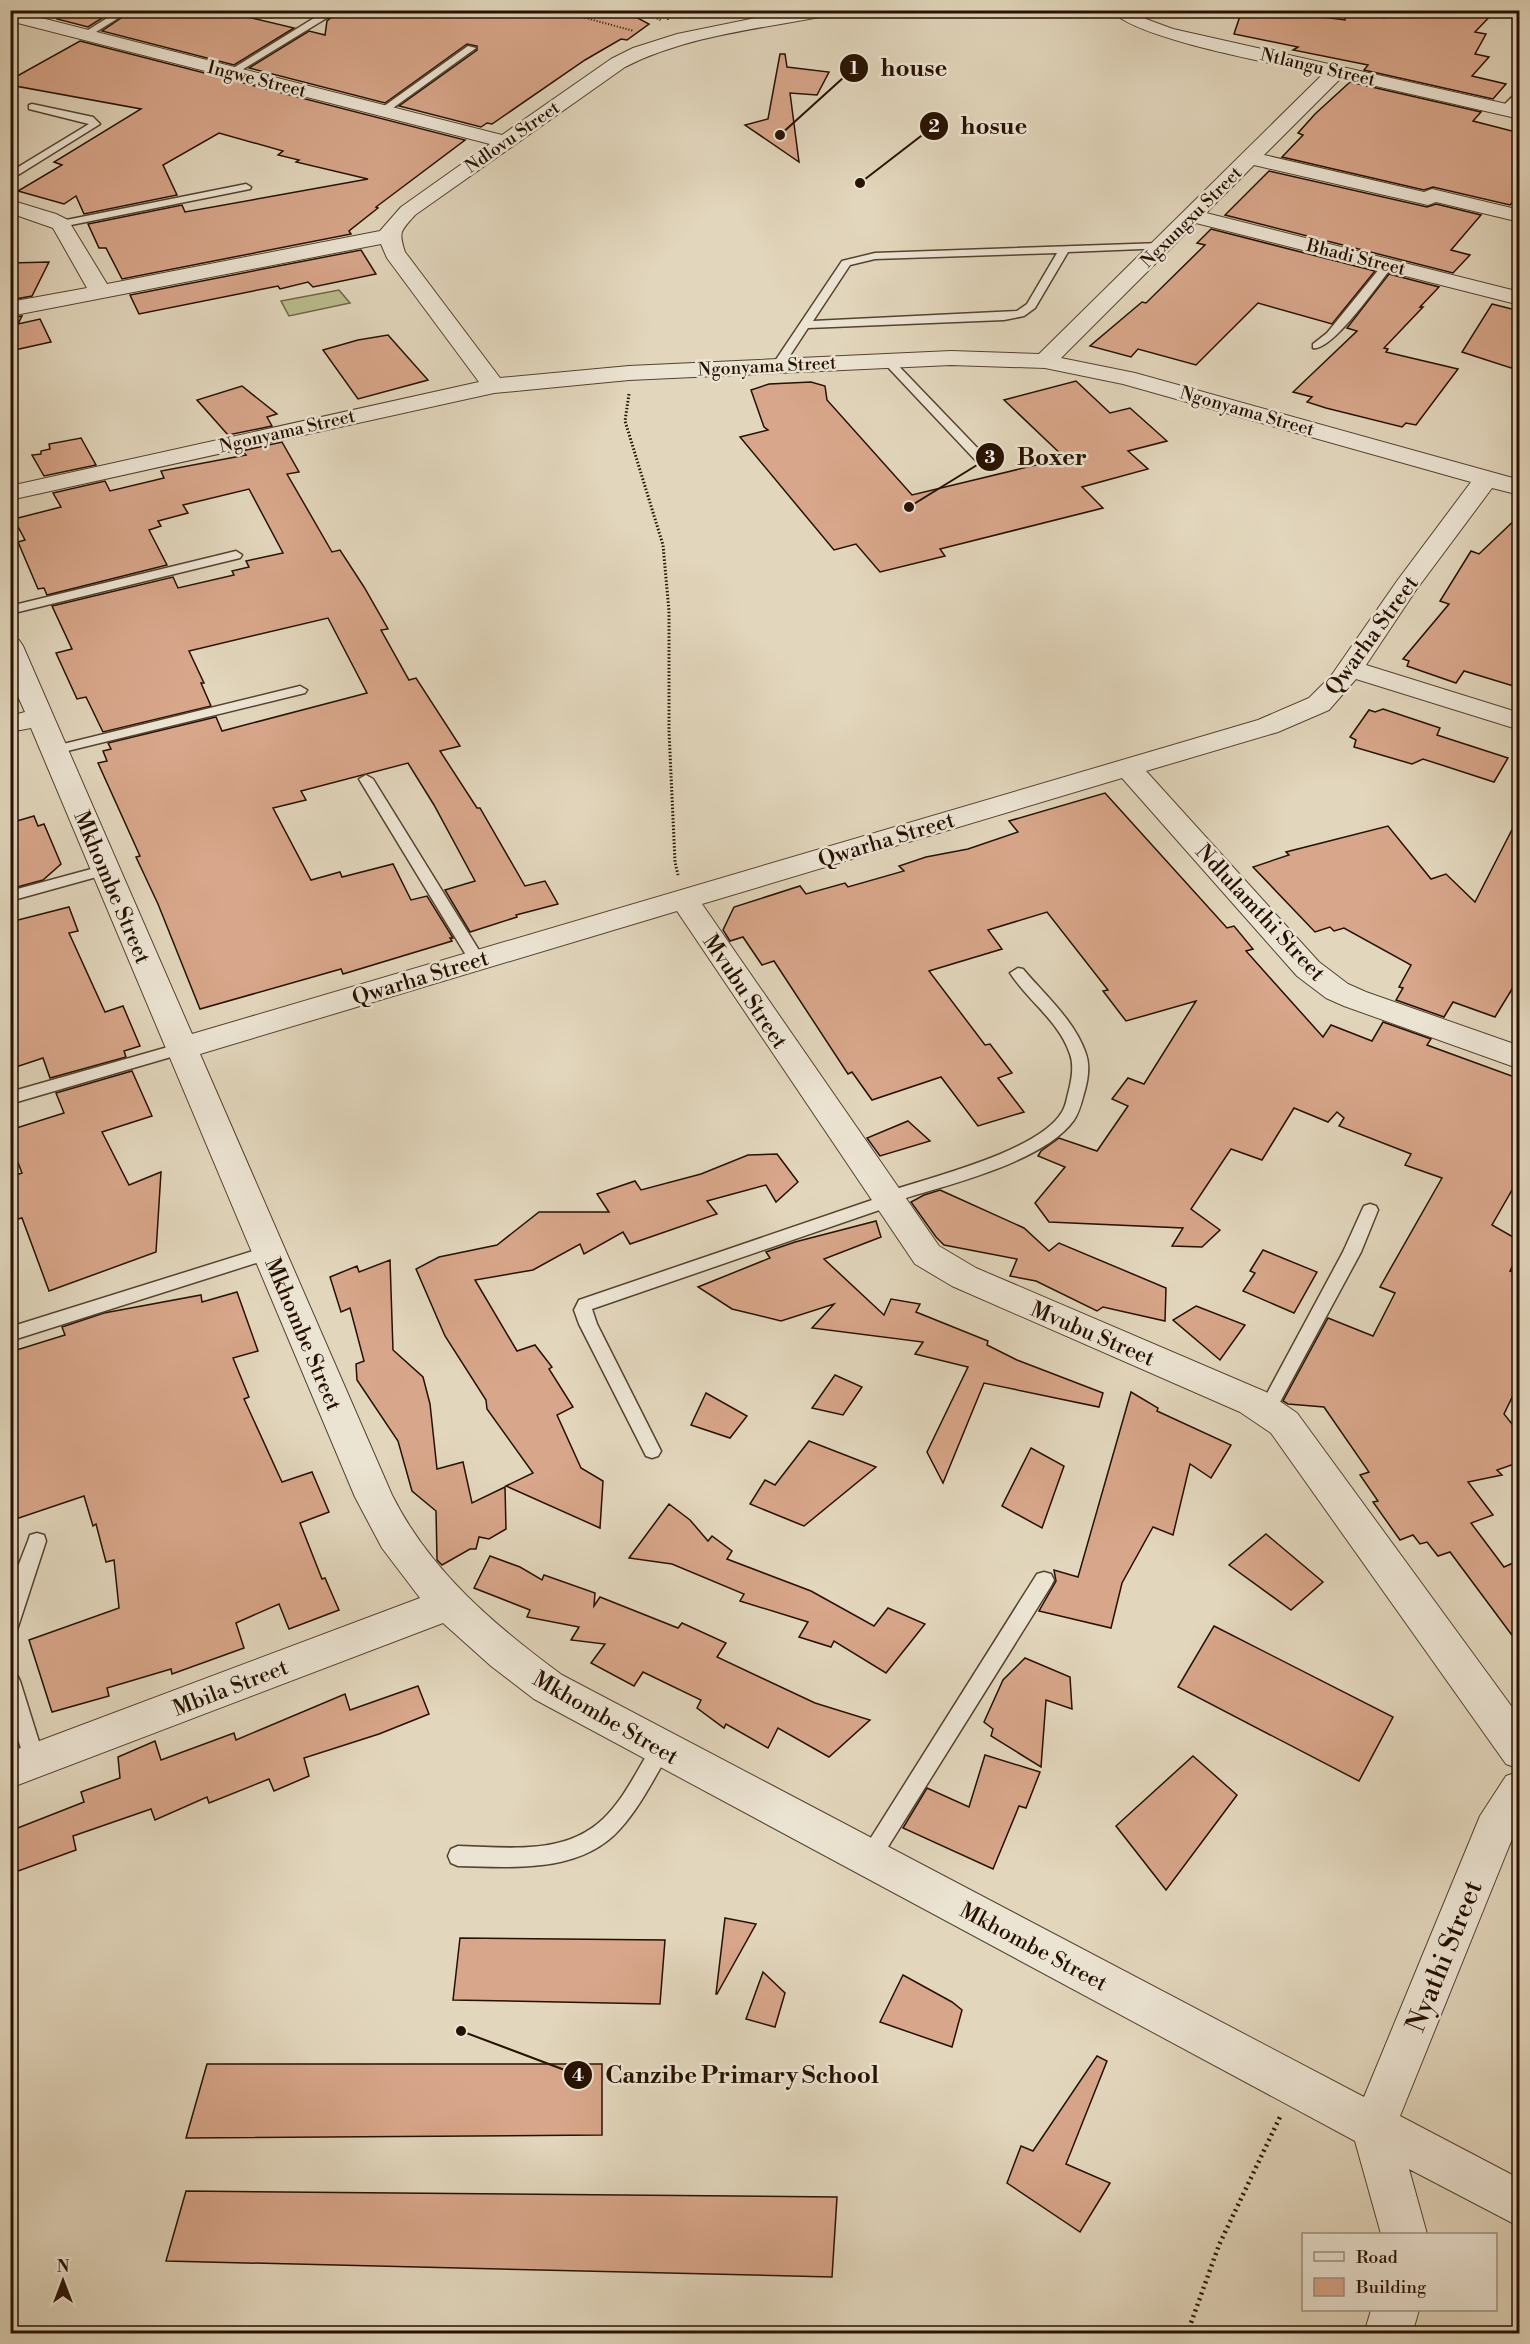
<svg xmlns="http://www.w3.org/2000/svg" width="1530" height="2344" font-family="'Libre Bodoni',serif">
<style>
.green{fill:#babc8c;stroke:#706646;stroke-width:1.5}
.building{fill:#d8a68a;stroke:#261100;stroke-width:1.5}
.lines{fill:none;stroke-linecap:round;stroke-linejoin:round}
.service-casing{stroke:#55422f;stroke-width:3}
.minor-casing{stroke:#55422f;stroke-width:2}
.path-far2{stroke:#261100;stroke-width:2;stroke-dasharray:1 2;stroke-linecap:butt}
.path-far1{stroke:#261100;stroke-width:3;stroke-dasharray:1.5 2;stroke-linecap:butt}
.path{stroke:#261100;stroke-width:4.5;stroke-dasharray:2 4;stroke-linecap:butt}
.service{fill:#ece4d3;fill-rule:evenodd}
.minor{fill:#ece4d3;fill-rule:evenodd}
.labels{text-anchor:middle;stroke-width:5;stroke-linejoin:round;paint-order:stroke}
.far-street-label{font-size:18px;fill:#261100;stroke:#ece4d3}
.street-label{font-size:22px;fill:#261100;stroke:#ece4d3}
.near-street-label{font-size:27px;fill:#261100;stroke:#ece4d3}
.leader{fill:none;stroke:#261100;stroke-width:2}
.callout-dot{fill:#261100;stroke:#ece4d3;stroke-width:2}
.mark-label{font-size:18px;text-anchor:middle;font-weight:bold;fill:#fff}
.callout-label{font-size:24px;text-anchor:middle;font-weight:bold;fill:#261100;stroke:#ece4d3;stroke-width:5;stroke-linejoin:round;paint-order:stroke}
</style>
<rect width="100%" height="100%" fill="#e2d6bc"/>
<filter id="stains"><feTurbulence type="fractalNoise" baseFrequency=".00333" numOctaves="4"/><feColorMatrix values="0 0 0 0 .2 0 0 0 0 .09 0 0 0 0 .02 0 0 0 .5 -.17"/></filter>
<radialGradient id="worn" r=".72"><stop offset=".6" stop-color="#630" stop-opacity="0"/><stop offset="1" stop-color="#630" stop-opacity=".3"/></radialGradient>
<path class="green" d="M339,290L350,303L289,316L281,301Z"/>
<g class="building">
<path d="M58,10H115L88,27L57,19Z"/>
<path d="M133,10H219L294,28L234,65L102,31Z"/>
<path d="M340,10H623L649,24L627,40L621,39L585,60L492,124L487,123L481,127L399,106L477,50V46L467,44L385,103L249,68L309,31L325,35L327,21Z"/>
<path d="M1242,10H1267L1345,20V10H1378V15L1384,18L1393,10H1496L1475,32L1486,34L1475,54L1489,57L1472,76L1506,84L1493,99L1364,70L1368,65L1293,50L1298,47L1234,34Z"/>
<path d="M80,41L465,140L376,207L378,208L349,231L351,234L122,279L106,248H99L88,224L182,205L185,212L368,179L296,162L299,160L278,155L283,151L219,133L163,165L177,195L84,214L76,196L64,204L18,191L62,165L54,162L141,109L10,85V80Z"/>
<path d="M780,54H785L787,67L829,72L817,95L790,93L799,162L745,125L768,119Z"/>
<path d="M1350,82L1481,112L1473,121L1520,133V194L1510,205L1433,187L1424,190L1282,157L1303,135L1298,133L1315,114Z"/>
<path d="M1269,171L1427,207L1436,204L1481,215L1451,250L1470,255L1453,273L1225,215Z"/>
<path d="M1211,229L1375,271L1332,324L1258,303L1196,365L1138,349L1131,357L1090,346L1142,302L1146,303L1205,245L1197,243Z"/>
<path d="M361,250L376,274L313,287L308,282L280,289L278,286L139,314L130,295Z"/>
<path d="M49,262L32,296L10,300V263Z"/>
<path d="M1389,274L1439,287L1420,307H1423L1384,348L1388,349L1386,352L1458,369L1416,425L1406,423L1402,427L1326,408L1307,402L1312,397L1293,392L1357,331L1347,328Z"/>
<path d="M1492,304L1520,311V357L1511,368L1462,352Z"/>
<path d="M22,316L18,324L40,319L51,342L10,351V318Z"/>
<path d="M388,335L428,380L358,399L323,350L358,340Z"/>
<path d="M1076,381L1110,413L1130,408L1167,441L1128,451L1148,469L1082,487L1103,508L940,549L945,556L880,572L856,544L834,550L740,437L768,430L764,427L751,390L769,384L811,382L825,386L827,400L912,495L1065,458L1004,400Z"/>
<path d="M242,386L277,414L267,417L272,426L228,435L197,400Z"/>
<path d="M81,438L96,465L44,476L32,455L41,454V451L50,449L49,444Z"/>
<path d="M282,442L299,472L287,474L332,552L340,550L364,587L388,629L381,630L409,680L416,678L460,746L440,751L477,808H480L525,886L545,881L558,904L516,915L517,917L470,932L445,890L475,881L434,805L408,763L301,791L306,800L273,808L311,880L340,872L342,877L393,864L411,900L427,896L453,938H450L452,941L343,974L341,969L200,1009L158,904L136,857L140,856L98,763L107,761L103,751L111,749L108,743L216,717L222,731L367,693L328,618L189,651L204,683H201L211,706L103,732L86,697L77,699L56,653L72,649L52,606L173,577L178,588L234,575L232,571L249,567L246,561L283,553L249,489L183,505L188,513L158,521L161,526L149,530L167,565L47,595L44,588L38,589L18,542L25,540L14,519L61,507L53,493L105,481L110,491L164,478L161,471L246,455L242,451Z"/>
<path d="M1520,515V688L1464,671L1456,683L1407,666L1409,661L1403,659L1449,604L1440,601L1471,551L1479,554Z"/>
<path d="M1383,709L1440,728L1437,735L1508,758L1494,782L1423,759L1412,764L1354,747L1356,740L1350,737L1369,710L1375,712Z"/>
<path d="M1105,793L1227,928L1234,926L1253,949L1246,951L1323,1037L1331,1025L1372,1041L1383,1022L1431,1039L1427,1045L1520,1079V1176L1492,1225L1520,1241V1252L1510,1271L1520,1274V1381L1504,1414L1520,1434V1462L1497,1470L1502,1475L1468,1482L1493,1515L1471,1523L1504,1567L1520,1560V1646L1450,1552L1438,1556L1427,1542L1420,1544L1413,1535L1400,1540L1373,1502L1378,1501L1360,1475L1369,1472L1324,1407L1288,1404L1283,1401L1328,1318L1373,1336L1395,1293L1380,1287L1442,1178L1405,1165L1411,1154L1339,1126L1344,1118L1337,1112L1328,1122L1294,1108L1262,1160L1231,1149L1191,1209L1220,1230L1202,1247L1172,1246L1183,1228L1049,1222L1035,1203L1065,1167L1038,1156L1041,1151L1059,1138L1097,1151L1128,1106L1112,1099L1128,1078L1144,1084L1196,1001L1126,1021L1103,991L1108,990L1047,912L988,930L1002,949L929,971L985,1045L990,1044L1012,1073L998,1078L1024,1112L978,1126L941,1077L872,1100L852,1072L848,1074L774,961L762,965L743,937L730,941L723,930L734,907L800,886L806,894L845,883L848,887L904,871L899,866L926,857L968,849L1018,832L1009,821Z"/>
<path d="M1520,814V976L1495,1017L1453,1002L1444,1017L1396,1000L1403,988L1399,987L1411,965L1344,928L1334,931L1330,927L1315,932L1253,867L1289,855L1286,852L1388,826L1431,879L1446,874L1475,902Z"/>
<path d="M34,816L38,826L44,824L61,864L43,880L10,889V823Z"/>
<path d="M69,907L78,931L69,933L105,1012L123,1006L140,1046L124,1051L126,1057L50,1078L43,1058L10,1069V922Z"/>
<path d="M132,1071L152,1116L102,1132L129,1185L161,1172L156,1252L49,1291L22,1218L10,1221V1177L22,1173L10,1142V1130L64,1113L56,1093Z"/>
<path d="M908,1121L930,1141L880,1156L867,1138Z"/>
<path d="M777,1154L798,1182L776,1202L766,1185L707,1201L717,1214L630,1244L623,1232L584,1254L580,1244L533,1270L475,1280L517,1351L535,1345L552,1367L549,1369L573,1407L557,1415L581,1468L603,1481L600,1528L506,1486L533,1473L487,1409L486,1400L445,1336L416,1269L439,1257L497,1245L539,1212H609L597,1194L635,1181L641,1190L701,1174L748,1155Z"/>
<path d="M940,1190L1024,1228L1049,1251L1059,1243L1166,1288L1165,1321L1103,1307L1097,1311L1036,1281L1010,1276L1017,1259L944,1245L936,1237L911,1202L924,1195Z"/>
<path d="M876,1221L881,1237L824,1259L884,1315L891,1299L920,1304L916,1312L988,1341L987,1345L1017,1360L1103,1393L1099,1407L984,1383L943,1483L927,1452L968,1367L915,1354L923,1342L812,1328L834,1304L781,1321L732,1309L698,1287L770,1258L766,1252L795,1242Z"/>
<path d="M1263,1250L1317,1272L1294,1313L1243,1291L1255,1273L1250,1271Z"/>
<path d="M390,1260L393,1350L423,1377L430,1404L437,1469L463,1462L472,1503L505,1487L506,1529L489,1539L479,1537L476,1549H470L442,1565L437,1560L436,1511L412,1491L398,1441L357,1380L356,1364L364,1361L350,1308L341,1312L330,1277L357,1266L359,1272Z"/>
<path d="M237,1292L258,1351L233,1358L249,1397L244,1399L282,1482L312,1472L329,1512L300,1523L322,1579L325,1578L339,1610L289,1629L279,1604L236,1623L244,1648L172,1674L171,1669L107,1688L109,1696L52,1712L29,1640L119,1608L114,1560L106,1562L96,1524L93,1526L84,1496L10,1521V1352L65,1335L62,1327L104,1313L201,1295L202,1302Z"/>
<path d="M1196,1306L1245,1325L1220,1360L1173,1320Z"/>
<path d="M835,1375L862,1387L843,1415L812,1408Z"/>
<path d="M1131,1392L1158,1408L1157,1411L1231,1445L1211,1478L1190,1464L1173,1535L1153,1527L1122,1583L1111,1628L1039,1611L1056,1581L1054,1570L1078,1577Z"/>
<path d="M706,1393L747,1416L730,1438L691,1425Z"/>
<path d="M809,1441L876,1467L804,1526L750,1504L765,1480L775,1485Z"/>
<path d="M1031,1448L1064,1466L1042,1528L1002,1506Z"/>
<path d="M669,1504L690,1520L708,1541L712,1536L732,1551L727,1559L811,1591L874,1626L888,1608L925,1624L886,1673L834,1641L831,1647L799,1637L808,1622L740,1601L744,1594L672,1564L629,1558Z"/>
<path d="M1266,1534L1323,1582L1291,1610L1229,1565Z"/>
<path d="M490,1556L520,1567L542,1580L544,1575L595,1593L594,1606L600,1597L678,1628L682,1623L726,1643L717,1657L815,1703L870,1720L829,1757L778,1728L768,1748L726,1724L724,1728L697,1708L701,1700L643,1672L634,1686L591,1663L605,1644L571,1640L579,1627L527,1617L530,1610L474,1588Z"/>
<path d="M1214,1626L1393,1717L1359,1781L1178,1687Z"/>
<path d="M1025,1658L1070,1677L1072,1709L1046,1700L1041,1767L991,1736L993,1729L984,1722L1003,1680Z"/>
<path d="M418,1686L429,1714L379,1734L304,1758L309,1776L274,1791L269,1779L209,1803L207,1797L155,1820L151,1809L73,1836L76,1850L10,1874V1831L84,1802L81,1792L120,1778L118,1757L155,1741L161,1760L234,1733L236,1740L345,1694L350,1710Z"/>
<path d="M985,1755L1040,1772L1026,1808L1019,1806L993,1869L903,1828L927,1788L969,1807Z"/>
<path d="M1193,1756L1237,1795L1166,1890L1116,1826Z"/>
<path d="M725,1918L756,1924L717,1994H716Z"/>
<path d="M460,1938L665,1940L660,2004L453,2000Z"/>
<path d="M763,1972L785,1993L775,2027L746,2019Z"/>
<path d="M903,1975L952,2002L962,2010L952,2047L880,2022Z"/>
<path d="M1097,2056L1107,2061L1066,2164L1110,2183L1080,2232L1007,2183L1021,2146L1033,2151Z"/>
<path d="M207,2064H602V2135L186,2138Z"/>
<path d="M186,2191L837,2197L832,2277L166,2261Z"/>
</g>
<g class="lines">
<defs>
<g id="service">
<path d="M120,10H131L88,37L80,35Z"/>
<path d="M327,10L338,11L235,74L227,72Z"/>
<path d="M1381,10H1391L1384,16L1379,13Z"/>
<path d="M468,46L476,48L386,113H380V109Z"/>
<path d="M1520,89V99L1508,111H1502V107Z"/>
<path d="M32,104L93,117L100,124L10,180V172L89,124L29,109V105Z"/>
<path d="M246,184L251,187L250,189L61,227L56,224L61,221Z"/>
<path d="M1162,243L1167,246L1166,248L1068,252L1035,308L1024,316L1004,320L808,328L783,366L779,367L773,364L842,261L875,253ZM1057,253L1027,304L1017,311L813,321L850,265L875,259Z"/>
<path d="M1388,262L1393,265L1392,267C1379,283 1332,352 1313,348V344L1327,333L1384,263Z"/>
<path d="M887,357L891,358L987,458V464H979L883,362L881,360Z"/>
<path d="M236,551L242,555L240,558L10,614V606Z"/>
<path d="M300,686L307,690L305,693L55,754L48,750L55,746Z"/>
<path d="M366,775L373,779L485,960L482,964H472L469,960L359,779Z"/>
<path d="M106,865L113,870L111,873L10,901V891Z"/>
<path d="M1018,968L1023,969C1045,995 1075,1021 1086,1054C1090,1065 1088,1079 1085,1090C1082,1100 1080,1111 1074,1120C1043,1163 946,1185 896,1201L894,1205L592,1309L597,1324L661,1451L658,1456L652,1458L646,1456L579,1324L574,1310L579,1300L878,1198L880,1194C924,1179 1039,1152 1062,1112C1066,1106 1067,1097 1069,1090C1072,1078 1074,1065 1070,1054C1059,1021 1028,1001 1010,973Z"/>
<path d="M182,1043L188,1044L190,1048L188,1052L10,1104V1092Z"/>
<path d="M1370,1204L1376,1206L1378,1210L1361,1252L1273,1415L1267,1417L1261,1415L1258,1410L1343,1252L1362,1210L1364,1206Z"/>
<path d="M269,1246L275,1247L278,1252L275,1257L10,1341V1327Z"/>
<path d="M37,1533L44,1535L46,1541L17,1630L10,1632V1587L28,1541L30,1535Z"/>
<path d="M1044,1572L1051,1574L1054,1580L1051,1586L876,1866L869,1869L862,1866L859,1859L862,1852L1037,1574Z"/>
<path d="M10,1673L17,1675L20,1681L45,1761L42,1767L35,1770L28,1767L25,1761L10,1714Z"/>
<path d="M661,1740L668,1743L671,1749L668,1755C653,1780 640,1807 620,1829C580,1874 512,1867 458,1866L451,1863L448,1856L451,1849L458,1846C507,1847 564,1856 603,1819C625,1798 638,1768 654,1743Z"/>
</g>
<g id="minor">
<path d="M10,10L502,135L611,59L633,48L677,34L795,10H834L832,14L825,16C758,29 686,36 625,67L415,215C401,231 398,231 405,252L500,378L629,366L951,351L1039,354L1323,74C1282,65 1133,39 1111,10H1133L1146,19L1173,29L1520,107V119L1341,78L1264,155L1424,192L1432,189L1520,210V222L1436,202L1428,205L1254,165L1206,213L1520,292V305L1196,223L1061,358L1135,373L1520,480V495L1492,488L1416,590L1366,665L1520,713V730L1356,679L1329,710L1278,732L1146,771L1319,962L1348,984L1366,992L1520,1046V1069L1344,1006L1326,998L1297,976L1122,778L702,904L939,1246L976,1268L1266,1392L1297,1413L1520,1718V1769L1506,1764L1271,1433L1240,1412L952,1286L915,1264L677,911L200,1054L392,1495C430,1571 494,1625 562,1675L1364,2097L1480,1816L1506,1776L1520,1771V1826L1512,1839L1400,2116L1520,2179V2227L1409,2169L1427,2234H1381L1355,2141L534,1699L491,1666L443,1623L10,1788V1752L420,1598L382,1548L355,1497L31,728L10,732V716L25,712L10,679V638L19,640L23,646L192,1034L1258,720L1309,698L1331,676L1397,581L1471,482L1123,384L1045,368L951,365L629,380L494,393L10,500V486L479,382L387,258L381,244L10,316V302L87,288L53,228L10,213V200L56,214L68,220L107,284L380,231L401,207L490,144L10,21Z"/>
<path d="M1371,2310H1419L1412,2334H1364Z"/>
</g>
</defs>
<use href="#service" class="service-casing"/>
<use href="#minor" class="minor-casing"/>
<g class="path-far2">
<path d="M556,10L634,31"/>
<path d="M641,10L662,21"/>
<path d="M666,10L668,20"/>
</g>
<path class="path-far1" d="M629,394L625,421L663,545L669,611V731L675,862L678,875"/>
<path class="path" d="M1187,2334L1219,2245L1280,2117"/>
<use href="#service" class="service"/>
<use href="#minor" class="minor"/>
</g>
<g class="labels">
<g class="far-street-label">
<text transform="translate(1318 67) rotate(13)" y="6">Ntlangu Street</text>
<text transform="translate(257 79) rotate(14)" y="6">Ingwe Street</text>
<text transform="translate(512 137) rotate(-35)" y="6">Ndlovu Street</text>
<text transform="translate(1191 217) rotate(-45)" y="6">Ngxungxu Street</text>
<text transform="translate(1356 257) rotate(14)" y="6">Bhadi Street</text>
<text transform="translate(767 366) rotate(-3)" y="6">Ngonyama Street</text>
<text transform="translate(1247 411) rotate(16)" y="6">Ngonyama Street</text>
<text transform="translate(287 431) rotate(-13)" y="6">Ngonyama Street</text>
</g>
<g class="street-label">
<text transform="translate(1371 635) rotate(-54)" y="8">Qwarha Street</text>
<text transform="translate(886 839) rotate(-17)" y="8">Qwarha Street</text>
<text transform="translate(113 887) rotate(67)" y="8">Mkhombe Street</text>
<text transform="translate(1261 912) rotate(47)" y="8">Ndlulamthi Street</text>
<text transform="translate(420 977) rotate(-17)" y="8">Qwarha Street</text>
<text transform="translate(746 991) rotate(56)" y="8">Mvubu Street</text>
<text transform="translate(1093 1333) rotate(23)" y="8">Mvubu Street</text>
<text transform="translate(304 1334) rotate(67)" y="8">Mkhombe Street</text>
<text transform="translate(230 1687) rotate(-21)" y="8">Mbila Street</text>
<text transform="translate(606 1717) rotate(30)" y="8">Mkhombe Street</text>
<text transform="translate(1034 1946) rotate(28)" y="8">Mkhombe Street</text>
</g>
<g class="near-street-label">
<text transform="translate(1444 1956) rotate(-68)" y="9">Nyathi Street</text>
</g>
</g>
<path class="leader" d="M780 135L854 68M860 183L934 126M909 507L990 457M461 2031L578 2075"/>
<g class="callout-dot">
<circle cx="780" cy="135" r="6"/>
<circle cx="860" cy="183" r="6"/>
<circle cx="909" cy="507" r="6"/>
<circle cx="461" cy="2031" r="6"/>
<circle cx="854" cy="68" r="15"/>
<circle cx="934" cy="126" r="15"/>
<circle cx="990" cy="457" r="15"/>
<circle cx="578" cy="2075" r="15"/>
</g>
<g class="mark-label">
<text x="854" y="74">1</text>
<text x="934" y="132">2</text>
<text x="990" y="463">3</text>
<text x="578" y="2081">4</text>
</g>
<g class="callout-label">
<text x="914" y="76">house</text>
<text x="994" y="134">hosue</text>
<text x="1052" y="465">Boxer</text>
<text x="742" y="2083">Canzibe Primary School</text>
</g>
<rect width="1530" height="2344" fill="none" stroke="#e2d6bc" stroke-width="36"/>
<rect x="12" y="12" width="1506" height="2320" fill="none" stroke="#261100" stroke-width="3"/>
<rect x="18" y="18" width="1494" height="2308" fill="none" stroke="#261100" stroke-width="1.5"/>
<rect x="1302" y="2233" width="195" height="78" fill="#ece4d3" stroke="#9d907f" stroke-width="1.5"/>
<rect x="1314" y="2252" width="30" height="9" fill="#ece4d3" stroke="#9d907f" stroke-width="1.5"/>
<text x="1356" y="2263" font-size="18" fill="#261100">Road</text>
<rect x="1314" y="2278" width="30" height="18" fill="#d8a68a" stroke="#9d907f" stroke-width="1.5"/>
<text x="1356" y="2293" font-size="18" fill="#261100">Building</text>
<g transform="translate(63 2281)" stroke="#ece4d3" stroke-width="4.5" paint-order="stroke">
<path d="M0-4.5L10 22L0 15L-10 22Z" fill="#261100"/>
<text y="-9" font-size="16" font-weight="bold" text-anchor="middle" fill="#261100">N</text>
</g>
<rect width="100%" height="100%" filter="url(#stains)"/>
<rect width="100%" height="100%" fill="url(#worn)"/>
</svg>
